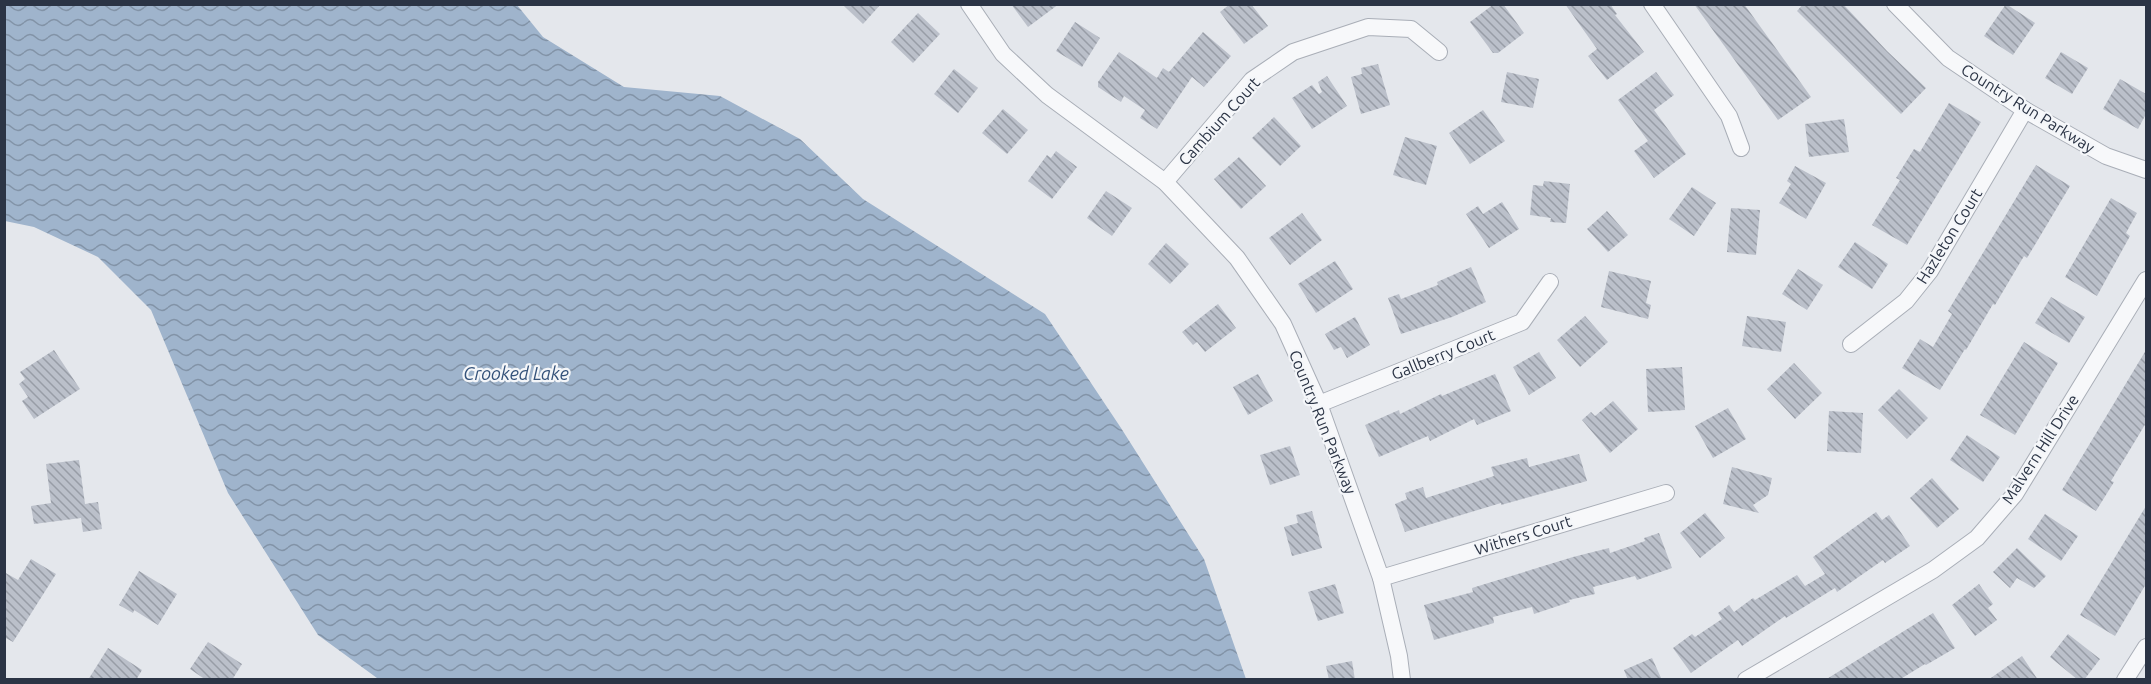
<svg xmlns="http://www.w3.org/2000/svg" width="2151" height="684" font-family="Ubuntu,sans-serif">
<style>
.water{fill:url(#water-waves)}
.building{fill:url(#building-back-hatch)}
.lines{fill:none;stroke-linecap:round;stroke-linejoin:round}
.street-casing{stroke:#a9aeb7;stroke-width:18}
.street{stroke:#f7f8fa;stroke-width:16}
.labels{text-anchor:middle;stroke-width:4.5;stroke-linejoin:round;paint-order:stroke}
.street-label{font-size:16px;fill:#2b3445;stroke:#f4f6f9}
.water-label{font-size:18px;font-style:italic;fill:#34527a;stroke:#f4f6f9}
</style>
<defs>
<pattern id="water-waves" width="16" height="10" patternUnits="userSpaceOnUse" patternTransform="scale(1.5)"><rect width="16" height="10" fill="#9fb4cc"/><path d="M0 5q4-4 8 0t8 0" fill="none" stroke="#8293a7"/></pattern>
<pattern id="building-back-hatch" width="6" height="6" patternUnits="userSpaceOnUse" patternTransform="scale(1.5)"><rect width="6" height="6" fill="#bbc0ca"/><path d="M-1 5l2 2M0 0l6 6M5-1l2 2" fill="none" stroke="#989da6"/></pattern>
</defs>
<rect width="100%" height="100%" fill="#e4e7ec"/>
<path class="water" d="M5,4L517,5L543,37L624,87L720,96L800,139L863,199L1045,314L1121,428L1204,559L1246,679L377,678L318,635L228,493L151,310L98,257L34,227L5,221Z"/>
<g class="building">
<path d="M842,4H881L863,24Z"/>
<path d="M1011,4H1059L1028,27Z"/>
<path d="M1230,4H1251L1268,26L1244,44L1220,12Z"/>
<path d="M1494,4H1503L1524,33L1498,53H1493L1470,22Z"/>
<path d="M1565,4H1610L1617,14L1615,15L1644,52L1607,80L1588,56L1597,49Z"/>
<path d="M1694,4H1744L1811,97L1778,120Z"/>
<path d="M1803,4H1843L1887,51L1926,88L1901,114L1797,11Z"/>
<path d="M2006,4L2035,23L2013,55L1984,36Z"/>
<path d="M918,13L940,34L913,63L891,42Z"/>
<path d="M1075,22L1100,38L1082,67L1056,51Z"/>
<path d="M1203,32L1231,56L1204,87L1192,77L1157,129L1140,118L1145,110L1124,96L1121,102L1098,87V82L1119,52L1157,78L1163,68L1169,72Z"/>
<path d="M2061,52L2088,68L2072,94L2045,78Z"/>
<path d="M1378,64L1390,105L1361,114L1351,77L1362,74L1361,68Z"/>
<path d="M954,69L978,88L958,113L934,94Z"/>
<path d="M1507,72L1539,79L1533,108L1501,102Z"/>
<path d="M1656,72L1674,95L1654,110L1686,154L1654,178L1634,151L1648,141L1618,100Z"/>
<path d="M1327,76L1347,106L1312,129L1292,98L1312,85L1319,94L1322,92L1318,82Z"/>
<path d="M2120,79L2146,94V114L2138,129L2103,109Z"/>
<path d="M1949,103L1981,122L1907,245L1872,225L1900,180L1896,178L1914,149L1920,152Z"/>
<path d="M1003,109L1028,130L1007,154L982,133Z"/>
<path d="M1483,110L1505,141L1470,164L1449,133Z"/>
<path d="M1274,117L1301,146L1280,166L1252,138Z"/>
<path d="M1844,119L1849,152L1809,157L1805,124Z"/>
<path d="M1405,137L1437,146L1426,185L1393,175Z"/>
<path d="M1056,151L1077,167L1052,199L1028,181L1047,155L1051,158Z"/>
<path d="M1239,157L1266,186L1241,209L1214,179Z"/>
<path d="M2036,165L2070,186L2027,258L2024,256L1995,305L1993,304L1966,350L1965,349L1940,390L1902,368L1920,339L1933,347L1952,314L1948,311Z"/>
<path d="M1795,166L1826,183L1806,219L1779,203L1791,184L1787,181Z"/>
<path d="M1544,181L1570,184L1566,223L1550,222L1551,218L1530,215L1533,185L1543,186Z"/>
<path d="M1692,187L1716,203L1694,236L1669,219Z"/>
<path d="M1106,191L1132,208L1112,236L1087,218Z"/>
<path d="M2111,198L2137,213L2126,233L2130,236L2097,296L2065,277Z"/>
<path d="M1502,202L1519,229L1489,248L1466,214L1478,206L1483,214Z"/>
<path d="M1731,208L1760,210L1756,255L1727,252Z"/>
<path d="M1607,211L1628,235L1608,252L1587,229Z"/>
<path d="M1302,213L1322,240L1290,265L1269,238Z"/>
<path d="M1855,242L1888,264L1872,289L1838,267Z"/>
<path d="M1166,243L1189,264L1170,284L1148,264Z"/>
<path d="M1335,261L1353,289L1316,313L1298,284Z"/>
<path d="M1471,267L1486,302L1452,317L1401,334L1388,298L1399,294L1401,299L1438,285L1437,282Z"/>
<path d="M1798,269L1823,285L1807,310L1782,294Z"/>
<path d="M1609,271L1651,281L1646,303L1651,305L1648,319L1601,307Z"/>
<path d="M2051,297L2085,317L2069,343L2035,323Z"/>
<path d="M1218,304L1236,328L1205,352L1197,342L1193,345L1182,332Z"/>
<path d="M1585,316L1608,342L1580,367L1557,340Z"/>
<path d="M1747,316L1786,322L1781,352L1742,346Z"/>
<path d="M1355,317L1370,345L1347,358L1341,347L1334,350L1325,334Z"/>
<path d="M2024,342L2058,363L2015,435L1980,415Z"/>
<path d="M54,350L80,389L34,419L22,401L28,397L19,384L25,379L20,372Z"/>
<path d="M2146,350V423L2111,481L2114,482L2096,511L2062,490Z"/>
<path d="M1539,352L1556,378L1529,395L1513,367Z"/>
<path d="M1794,363L1822,393L1795,419L1767,389Z"/>
<path d="M1682,367L1685,410L1648,412L1646,369Z"/>
<path d="M1258,374L1273,401L1248,415L1233,387Z"/>
<path d="M1495,374L1511,411L1477,425L1474,419L1430,441L1428,436L1379,457L1365,425L1399,410L1400,414L1441,394L1442,396Z"/>
<path d="M1899,389L1928,418L1907,439L1878,410Z"/>
<path d="M1613,401L1638,429L1610,453L1582,420L1591,412L1595,416Z"/>
<path d="M1728,408L1746,439L1713,458L1695,426Z"/>
<path d="M1829,411L1863,413L1861,453L1827,451Z"/>
<path d="M1967,435L2000,457L1983,482L1950,460Z"/>
<path d="M1290,446L1300,475L1270,485L1260,455Z"/>
<path d="M1579,454L1587,481L1501,505V503L1405,532L1395,504L1407,499L1405,493L1423,487L1426,498L1494,476L1491,467L1527,458L1529,467Z"/>
<path d="M79,460L85,504L98,502L102,529L83,532L81,518L34,524L31,506L51,503L46,464Z"/>
<path d="M1732,467L1772,478L1768,495L1753,505L1759,513L1723,504Z"/>
<path d="M1932,478L1959,509L1937,528L1910,498Z"/>
<path d="M2146,506V584L2115,636L2080,615Z"/>
<path d="M1312,511L1322,548L1292,556L1284,527L1298,523L1296,515Z"/>
<path d="M1876,512L1882,520L1889,515L1910,546L1885,563L1883,560L1837,592L1835,588L1786,618L1785,616L1742,646L1738,640L1691,673L1673,648L1692,634L1695,637L1722,619L1718,613L1729,605L1734,612L1753,598L1755,600L1797,575L1805,586L1825,574L1813,557Z"/>
<path d="M1705,513L1725,538L1700,558L1680,533Z"/>
<path d="M2045,514L2078,536L2061,561L2028,539Z"/>
<path d="M1659,533L1672,568L1637,580L1635,576L1593,587L1595,594L1569,600L1570,602L1534,614L1532,607L1493,617L1494,623L1434,640L1424,605L1473,592L1472,588L1573,557L1609,548L1610,553L1645,541L1644,538Z"/>
<path d="M2017,548L2046,576L2034,588L2017,578L2010,588L1993,572Z"/>
<path d="M31,559L56,574L13,642L4,637V572L18,580Z"/>
<path d="M139,571L177,594L158,625L134,610L133,613L119,605Z"/>
<path d="M1335,584L1344,613L1318,621L1308,592Z"/>
<path d="M1979,584L1993,604L1988,608L1997,620L1975,636L1952,605Z"/>
<path d="M1933,613L1955,648L1926,665L1925,664L1899,680H1825Z"/>
<path d="M2068,634L2100,659L2084,680H2078L2050,657Z"/>
<path d="M208,642L242,664L232,680H206L190,669Z"/>
<path d="M108,648L142,670L136,680H88Z"/>
<path d="M2022,656L2038,680H1988Z"/>
<path d="M1652,658L1662,680H1628L1624,670Z"/>
<path d="M1352,661L1355,680H1329L1326,666Z"/>
</g>
<g class="lines">
<defs>
<g id="street">
<path d="M969,4L1003,54L1047,95L1165,182L1237,258L1283,324L1319,404L1381,578L1399,656L1402,680"/>
<path d="M1652,4L1729,116L1741,148"/>
<path d="M1895,4L1948,58L2025,110L2106,156L2146,170"/>
<path d="M1165,182L1252,80L1293,52L1368,27L1411,29L1439,52"/>
<path d="M1851,344L1906,301L1930,271L2025,110"/>
<path d="M1319,404L1522,322L1550,282"/>
<path d="M1381,578L1666,493"/>
<path d="M1746,680L1933,570L1977,538L2015,494L2146,280"/>
<path d="M2125,680L2146,647"/>
</g>
</defs>
<use href="#street" class="street-casing"/>
<use href="#street" class="street"/>
</g>
<g class="labels">
<g class="street-label">
<text transform="translate(2028 108) rotate(32)" y="6">Country Run Parkway</text>
<text transform="translate(1219 121) rotate(-48)" y="6">Cambium Court</text>
<text transform="translate(1949 236) rotate(-58)" y="6">Hazleton Court</text>
<text transform="translate(1443 354) rotate(-22)" y="6">Gallberry Court</text>
<text transform="translate(1323 422) rotate(68)" y="6">Country Run Parkway</text>
<text transform="translate(2040 449) rotate(-57)" y="6">Malvern Hill Drive</text>
<text transform="translate(1523 535) rotate(-17)" y="6">Withers Court</text>
</g>
<g class="water-label">
<text x="516" y="380">Crooked Lake</text>
</g>
</g>
<rect width="2151" height="684" fill="none" stroke="#2b3445" stroke-width="12"/>
</svg>
